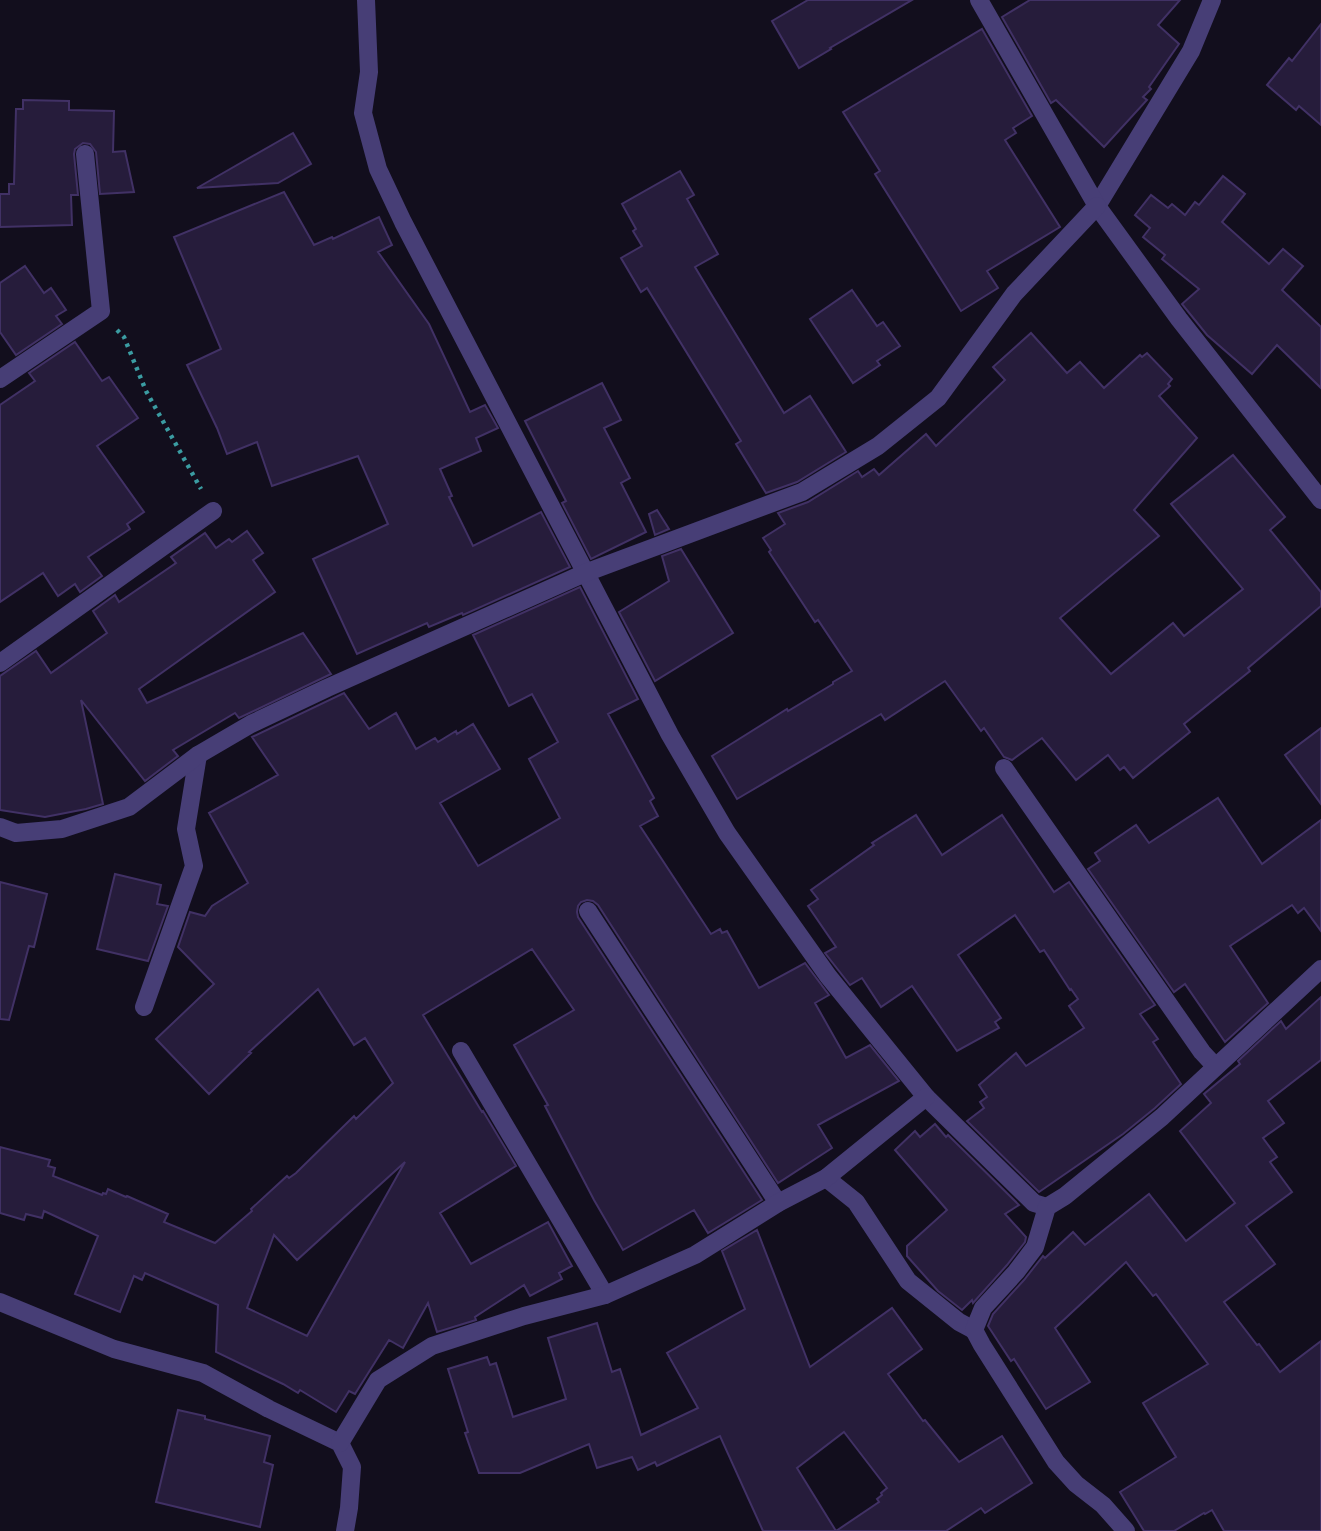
<svg xmlns="http://www.w3.org/2000/svg" width="1321" height="1531" font-family="Raleway,sans-serif">
<style>
.building{fill:#261c3b;stroke:#413165;stroke-width:2;fill-rule:evenodd}
.lines{fill:none;stroke-linecap:round;stroke-linejoin:round}
.path{stroke:#3b9ca2;stroke-width:4.5;stroke-dasharray:3.5 5;stroke-linecap:butt}
.service{stroke:#473e76;stroke-width:18}
.minor{stroke:#473e76;stroke-width:18}
</style>
<rect width="100%" height="100%" fill="#120e1d"/>
<g class="building">
<path d="M808,0H912L830,48L831,49L799,68L772,21Z"/>
<path d="M1030,0H1180L1158,25L1179,44L1149,87L1151,89L1143,97L1147,100L1104,147L1056,100L1051,103L1002,17Z"/>
<path d="M1321,24V125L1299,106L1296,110L1267,85L1289,58L1292,61Z"/>
<path d="M982,29L1032,116L1013,128L1016,133L1005,140L1060,227L987,271L998,288L961,311L875,174L880,171L843,112Z"/>
<path d="M23,100L69,101V110L114,111L113,152L125,151L134,192L100,194L96,152L90,144L83,143L75,149L74,154L78,195H71L72,225L0,227V194H9V184H14L16,109H23Z"/>
<path d="M293,133L311,164L278,183L197,188Z"/>
<path d="M680,171L694,195L687,199L718,254L695,267L713,297L784,413L810,396L846,452L797,482L766,493L736,444L741,441L647,288L641,292L621,258L642,246L633,231L636,229L622,204Z"/>
<path d="M1223,176L1245,194L1222,222L1269,264L1283,249L1303,266L1282,290L1321,327V388L1277,345L1252,374L1207,335L1182,304L1199,289L1162,259L1165,255L1143,237L1150,228L1135,215L1151,195L1168,208L1172,204L1185,215L1195,202L1199,205Z"/>
<path d="M284,192L314,245L332,237L333,239L379,217L392,245L378,252L429,324L470,412L485,405L498,428L476,438L481,451L440,469L452,496L449,497L473,546L541,512L570,567L463,615L462,613L429,627L427,623L357,654L313,559L388,524L358,456L272,486L257,442L227,454L217,428L187,365L221,349L174,237Z"/>
<path d="M25,266L44,293L51,288L66,310L56,316L62,324L16,355L0,332V283Z"/>
<path d="M852,290L877,326L883,322L900,346L877,361L880,365L853,383L810,319Z"/>
<path d="M1031,333L1067,373L1080,362L1104,388L1140,355L1142,357L1147,353L1172,379L1168,384L1170,386L1159,396L1197,438L1134,510L1159,536L1060,618L1111,674L1173,623L1184,636L1243,589L1171,504L1233,455L1285,517L1270,530L1321,592V606L1248,668L1250,671L1184,724L1190,732L1133,778L1124,767L1120,770L1108,755L1076,780L1042,738L1012,760L1004,757L984,728L981,731L945,681L885,720L881,714L737,799L712,756L787,709L788,711L833,684V682L852,671L818,620L815,622L769,552L771,550L763,538L785,524L778,513L808,502L858,471L862,477L874,469L879,475L926,434L936,446L1005,380L993,367Z"/>
<path d="M75,342L102,381L109,377L138,418L97,446L144,512L127,524L130,529L88,557L102,576L80,592L75,584L58,596L43,573L0,602V405L35,381L29,373Z"/>
<path d="M602,383L621,420L604,428L630,478L621,483L646,532L591,559L562,503L566,501L525,421Z"/>
<path d="M657,510L669,529L655,535L649,514Z"/>
<path d="M247,531L263,553L253,560L275,592L139,689L147,703L303,633L331,674L239,718L235,713L173,750L178,756L145,781L81,700L103,804L86,809L45,817L0,810V676L36,651L51,673L107,633L93,611L115,595L119,602L176,563L171,557L205,533L216,548L229,539L232,542Z"/>
<path d="M681,549L733,633L655,681L619,612L669,581L662,556Z"/>
<path d="M580,587L638,699L608,714L654,798L650,801L658,816L640,826L711,934L720,929L722,933L727,931L759,988L805,963L829,995L815,1003L846,1058L870,1045L899,1081L818,1125L832,1148L778,1183L598,905L593,901L587,900L581,902L578,906L577,912L578,917L762,1200L708,1233L694,1210L623,1250L594,1200L545,1106L548,1105L514,1045L574,1010L532,949L423,1015L482,1112L483,1111L516,1166L440,1213L471,1264L548,1222L572,1266L559,1273L562,1279L530,1296L524,1285L475,1317L476,1320L437,1332L428,1303L403,1348L389,1340L355,1394L349,1391L336,1412L300,1390L298,1393L283,1384L216,1352L218,1305L145,1273L142,1280L134,1276L120,1312L75,1294L98,1236L44,1211L42,1218L26,1214L24,1220L0,1213V1147L50,1160L48,1166L55,1168L53,1176L102,1195L103,1193L106,1194L108,1189L126,1197L127,1196L168,1214L164,1222L215,1243L252,1211L251,1209L287,1176L289,1178L296,1173L354,1116L356,1119L393,1083L365,1038L354,1045L318,989L249,1052L251,1053L209,1094L156,1039L214,984L178,947L190,912L205,916L212,906L248,883L209,813L278,775L252,737L344,693L369,729L396,713L416,749L435,738L438,742L456,731L457,734L473,724L500,769L440,803L478,866L560,818L529,759L558,742L532,694L509,706L473,635ZM405,1162L307,1336L247,1308L274,1235L297,1260Z"/>
<path d="M1321,728V804L1285,755Z"/>
<path d="M1218,798L1262,864L1321,820V931L1304,908L1298,913L1292,905L1230,946L1268,1003L1225,1042L1185,984L1174,992L1088,869L1100,861L1095,853L1136,825L1149,843Z"/>
<path d="M916,815L942,855L1002,815L1054,892L1069,882L1155,1005L1140,1014L1158,1039L1153,1042L1181,1084L1155,1108L1123,1134L1039,1192L967,1121L984,1108L980,1102L987,1097L979,1085L1016,1053L1026,1066L1084,1028L1069,1006L1078,999L1071,989L1070,990L1044,950L1040,952L1015,915L958,955L1001,1018L995,1022L999,1028L957,1051L912,986L881,1007L862,978L850,985L825,953L836,947L808,906L818,899L811,890L874,845L872,843Z"/>
<path d="M115,874L161,885L157,904L168,906L148,961L97,949Z"/>
<path d="M0,882L47,894L34,947L29,946L9,1020L0,1019Z"/>
<path d="M1321,997V1060L1268,1101L1284,1123L1263,1138L1277,1157L1270,1162L1292,1192L1246,1226L1275,1264L1224,1302L1257,1345L1259,1344L1280,1372L1321,1341V1531H1224L1212,1510L1205,1514L1204,1513L1174,1531H1144L1120,1492L1176,1457L1143,1403L1208,1364L1156,1294L1153,1296L1126,1262L1055,1328L1090,1382L1046,1409L1014,1359L1011,1361L988,1326L993,1314L1024,1280L1043,1256L1045,1258L1073,1232L1085,1245L1149,1194L1186,1241L1235,1203L1180,1131L1211,1103L1204,1094L1240,1064L1238,1061L1281,1021L1286,1029Z"/>
<path d="M935,1124L946,1137L948,1135L1019,1205L1005,1214L1026,1237L1025,1242L1007,1265L973,1303L972,1300L962,1310L938,1291L907,1256V1246L947,1210L895,1150L915,1131L920,1137Z"/>
<path d="M757,1230L810,1367L892,1308L922,1349L888,1374L923,1421L925,1420L959,1462L1002,1436L1032,1483L985,1513L981,1508L946,1531H763L720,1436L657,1466L655,1462L638,1470L632,1457L597,1468L589,1444L520,1473H479L465,1433L468,1432L448,1369L487,1357L490,1365L496,1363L513,1417L566,1399L548,1338L597,1323L612,1372L620,1369L641,1435L698,1408L667,1353L745,1309L722,1251ZM844,1432L887,1488L881,1493L882,1495L877,1499L879,1502L836,1531L797,1468Z"/>
<path d="M178,1410L205,1416V1419L270,1436L264,1462L273,1465L260,1527L156,1502Z"/>
</g>
<g class="lines">
<path class="path" d="M117,330L124,337L146,391L201,489"/>
<g class="service">
<path d="M1097,206L1191,51L1212,0"/>
<path d="M1004,768L1202,1052L1215,1066"/>
<path d="M588,911L778,1203"/>
<path d="M144,1007L194,866L186,829L198,755"/>
<path d="M461,1051L605,1295"/>
<path d="M0,1302L114,1349L203,1373L269,1409L340,1443L352,1467L349,1508L345,1531"/>
</g>
<g class="minor">
<path d="M366,0L369,72L363,113L378,169L403,222L670,735L727,833L828,976L926,1097L1034,1203L1047,1207"/>
<path d="M979,0L1097,206L1179,319L1321,500"/>
<path d="M0,379L101,311L85,154"/>
<path d="M0,663L213,511"/>
<path d="M0,827L16,833L62,829L129,807L198,755L251,724L327,688L585,573L802,492L878,446L938,398L1014,294L1097,206"/>
<path d="M826,1178L856,1202L908,1281L959,1322L974,1330"/>
<path d="M340,1443L378,1380L432,1346L524,1316L605,1295L695,1255L778,1203L826,1178L926,1097"/>
<path d="M1126,1531L1103,1505L1076,1484L1056,1462L982,1345L974,1330L983,1308L1016,1272L1035,1247L1047,1207L1065,1196L1162,1117L1321,969"/>
</g>
</g>
</svg>
